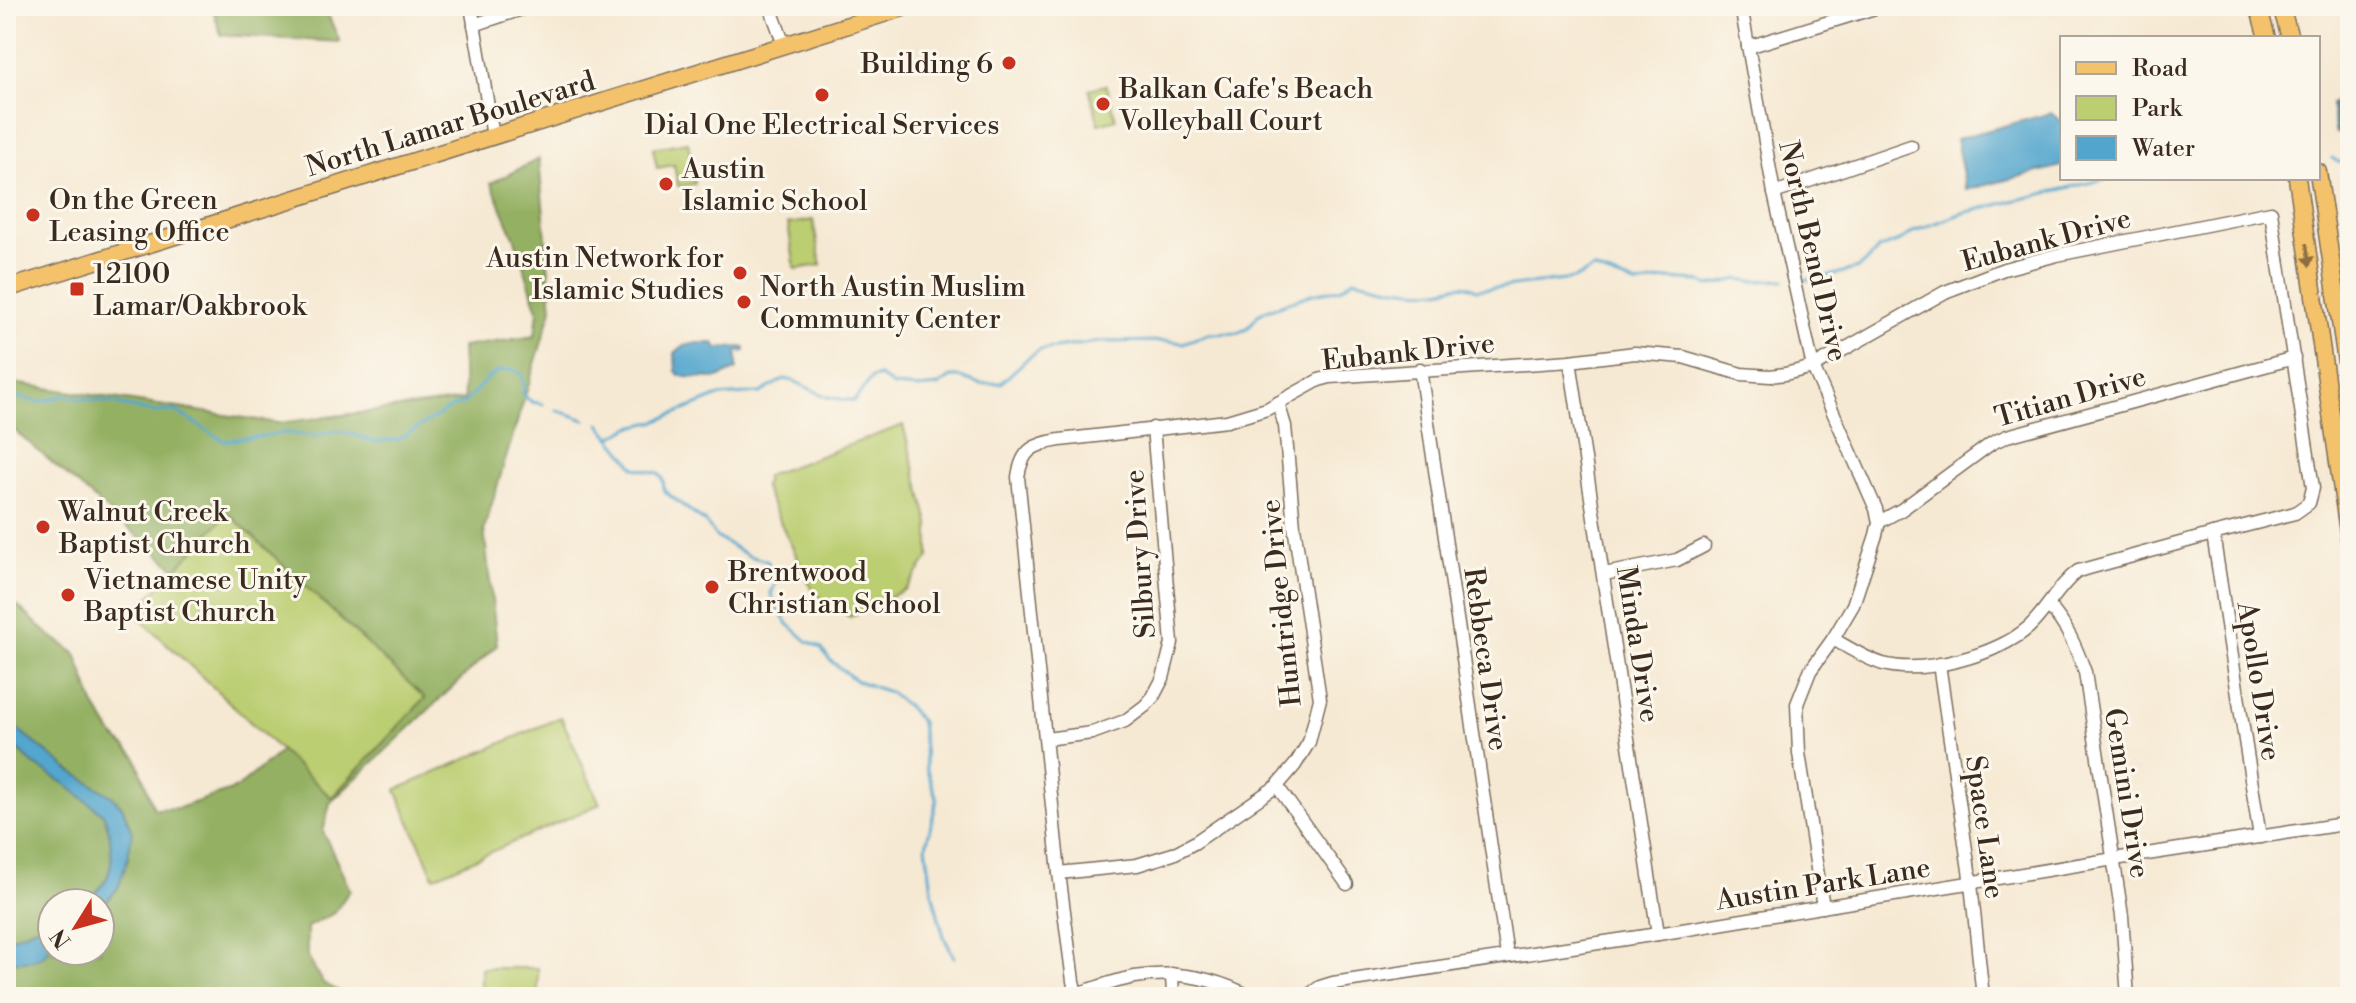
<svg xmlns="http://www.w3.org/2000/svg" width="2356" height="1003" font-family="'Libre Bodoni',serif">
<style>
.green{fill:#bbce72;stroke:#7b7c48;stroke-width:2}
.forest{fill:#94b164;stroke:#686e41;stroke-width:2;fill-rule:evenodd}
.water{fill:#52a6ce;stroke:#466876;stroke-width:2}
.lines{fill:none;stroke-linecap:round;stroke-linejoin:round}
.stream{stroke:#52a6ce;stroke-width:3}
.minor-casing{stroke:#7c6d5d;stroke-width:15}
.major-casing{stroke:#7c6d5d;stroke-width:19}
.minor{stroke:#fff;stroke-width:12}
.major{stroke:#f3c26a;stroke-width:16}
.oneway{fill:#8e6e40}
.poi-dot{fill:#c8321e;stroke:#fbf7ec;stroke-width:3}
.labels{text-anchor:middle;stroke-width:6;stroke-linejoin:round;paint-order:stroke}
.poi-label{font-size:28px;fill:#3b2a1e;stroke:#fbf7ec;text-anchor:start}
.street-label{font-size:28px;fill:#3b2a1e;stroke:#fbf7ec}
</style>
<rect width="100%" height="100%" fill="#fbf7ec"/>
<filter id="ink" filterUnits="userSpaceOnUse"><feTurbulence type="fractalNoise" baseFrequency=".0125" numOctaves="2"/><feDisplacementMap in="SourceGraphic" scale="16" xChannelSelector="R" yChannelSelector="G"/><feConvolveMatrix kernelMatrix="1 2 1 2 8 2 1 2 1" color-interpolation-filters="sRGB"/></filter>
<filter id="wash" filterUnits="userSpaceOnUse"><feTurbulence type="fractalNoise" baseFrequency=".006" numOctaves="4" result="noise"/><feDisplacementMap in="SourceGraphic" scale="32" xChannelSelector="R" yChannelSelector="G"/><feGaussianBlur stdDeviation="1.8" result="paint"/><feColorMatrix in="noise" values="0 0 0 0 0 0 0 0 0 0 0 0 0 0 0 0 0 1.4 0 .05"/><feComposite in="paint" operator="in"/></filter>
<g filter="url(#wash)">
<rect width="100%" height="100%" fill="#f6e9d3"/>
<g class="green">
<path d="M1106,85L1116,119L1099,124L1089,89Z"/>
<path d="M688,142L695,184L678,186L674,165L657,168L653,148Z"/>
<path d="M813,220L821,265L795,269L788,224Z"/>
<path d="M903,425L929,523V557L906,589L850,617L814,593L764,488L766,476Z"/>
<path d="M228,513L425,698L331,798L134,613Z"/>
<path d="M561,717L600,804L434,877L396,790Z"/>
<rect x="481" y="968" width="57" height="29"/>
</g>
<g class="forest">
<path d="M212,6H324L340,42L221,35Z"/>
<path d="M539,159L552,309L484,529L497,645L330,803L323,832L350,890L334,913L307,927V956L323,983L348,996L369,997H6V595L47,633L76,654L94,704L113,735L136,757L154,809L179,808L237,788L281,751L332,798L425,698L228,513L176,569L6,423V382L278,423L464,400L462,347L535,336L538,311L515,239L491,183ZM52,903H100V951H52Z"/>
</g>
<g class="water">
<path d="M2342,98L2344,108H2350V131L2336,133L2331,104Z"/>
<path d="M2051,113L2062,122V166L1966,190L1956,139Z"/>
<path d="M698,343H714L717,348L745,347V351L737,352V369L718,378L685,377L679,375L676,371L675,353L683,346Z"/>
<path d="M6,720L68,769L113,797L123,808L132,832L128,858L118,888L100,909V903H85C94,895 106,883 109,872C114,857 110,828 103,814L64,783L33,764L6,737Z"/>
<path d="M52,920C52,959 43,962 6,961V940Z"/>
</g>
<g class="lines">
<g class="stream">
<path d="M2332,158L2338,162L2350,163"/>
<path d="M1803,280L1818,279L1858,268L1868,261L1878,249L1902,240L1914,231L1963,213L2109,178"/>
<path d="M6,395L39,402L63,396L112,403L153,412L176,411L224,441L286,433L314,436L336,431L348,433L375,442L399,439L452,407L464,403L488,378L499,371L514,370L522,375L524,383L523,395L532,402L543,404"/>
<path d="M557,410L585,420"/>
<path d="M600,424L635,468L658,473L663,479L664,491L706,523L716,537L749,556L767,561L777,580L771,593L774,605L788,624L807,641L821,648L830,660L855,680L891,693L908,707L921,722L926,768L937,799L926,846L933,896L944,937L954,957"/>
<path d="M610,438L631,427L657,421L719,396L760,393L784,379L794,381L827,397L854,401L872,378L880,376L893,386L918,388L938,386L951,377H960L980,384L1001,383L1028,358L1040,350L1098,342L1168,341L1183,343L1209,334L1237,333L1247,329L1258,315L1267,310L1312,294L1340,289L1354,279C1380,285 1412,293 1439,290C1454,287 1462,281 1476,290L1574,279L1593,269L1638,285L1666,279L1699,281L1709,286L1739,279L1752,281L1784,280"/>
</g>
</g>
</g>
<g filter="url(#ink)">
<g class="lines">
<defs>
<g id="minor">
<path d="M471,6L493,136"/>
<path d="M770,6L784,45"/>
<path d="M1741,6L1774,193L1813,367L1876,509L1879,522L1876,535L1853,605L1833,639L1810,671L1797,704L1799,753L1823,907"/>
<path d="M474,25L531,6"/>
<path d="M1748,47L1878,7"/>
<path d="M1774,193L1911,146"/>
<path d="M1570,361L1658,934"/>
<path d="M1420,369L1507,955"/>
<path d="M1879,522L1901,510L1992,443L2007,436L2294,358"/>
<path d="M2213,534L2260,837"/>
<path d="M1604,574L1677,560L1704,546"/>
<path d="M2049,606C2067,626 2076,647 2085,672L2122,916L2128,997"/>
<path d="M1939,664L1971,884L1983,997"/>
<path d="M1046,739L1092,733L1125,721L1145,706L1153,697L1163,678L1172,643L1153,428"/>
<path d="M1277,786L1347,884"/>
<path d="M1059,873L1137,865L1173,854L1194,843L1277,786L1295,765L1309,742L1320,699L1294,526L1285,426L1278,403"/>
<path d="M1172,974L1173,997"/>
<path d="M1076,994L1073,981L1059,873L1018,477C1022,449 1034,444 1060,440L1227,421L1267,409L1319,380L1330,377L1570,361L1635,353L1683,357L1741,374L1770,376L1785,374L1813,367L1945,292L2004,269L2057,255L2271,212L2313,488L2309,503L2295,513L2213,534L2078,571C2058,586 2047,610 2029,627C1997,655 1924,675 1883,664C1866,659 1849,648 1833,639"/>
<path d="M1820,996V997"/>
<path d="M1063,997C1087,992 1111,981 1135,977C1176,970 1215,978 1251,997"/>
<path d="M1306,997L1320,987L1333,983L1658,934L2114,859L2350,823"/>
</g>
<g id="major">
<path d="M2258,6L2267,38"/>
<path d="M2281,6L2290,38"/>
<path d="M2318,172L2350,389"/>
<path d="M2297,178L2350,546"/>
<path d="M6,289L909,6"/>
</g>
</defs>
<use href="#minor" class="minor-casing"/>
<use href="#major" class="major-casing"/>
<use href="#minor" class="minor"/>
<use href="#major" class="major"/>
</g>
<defs><path id="oneway-solid" d="M-6-.8H1V-3.2L6.5 0L1 3.2V.8H-6Z" transform="scale(2)"/></defs>
<use class="oneway" href="#oneway-solid" transform="translate(2308 255) rotate(82)"/>
</g>
<g class="poi-dot">
<circle cx="1009" cy="63" r="8"/>
<circle cx="822" cy="95" r="8"/>
<circle cx="1103" cy="104" r="8"/>
<circle cx="666" cy="184" r="8"/>
<circle cx="33" cy="215" r="8"/>
<circle cx="740" cy="273" r="8"/>
<rect x="69" y="281" width="16" height="16" rx="4"/>
<circle cx="744" cy="302" r="8"/>
<circle cx="43" cy="527" r="8"/>
<circle cx="712" cy="587" r="8"/>
<circle cx="68" cy="595" r="8"/>
</g>
<g class="labels">
<g class="poi-label">
<text x="993" y="73" text-anchor="end">Building 6</text>
<text x="1119" y="98">Balkan Cafe's Beach<tspan x="1119" dy="32">Volleyball Court</tspan></text>
<text x="822" y="134" text-anchor="middle">Dial One Electrical Services</text>
<text x="682" y="178">Austin<tspan x="682" dy="32">Islamic School</tspan></text>
<text x="49" y="209">On the Green<tspan x="49" dy="32">Leasing Office</tspan></text>
<text x="724" y="267" text-anchor="end">Austin Network for<tspan x="724" dy="32">Islamic Studies</tspan></text>
<text x="93" y="283">12100<tspan x="93" dy="32">Lamar/Oakbrook</tspan></text>
<text x="760" y="296">North Austin Muslim<tspan x="760" dy="32">Community Center</tspan></text>
<text x="59" y="521">Walnut Creek<tspan x="59" dy="32">Baptist Church</tspan></text>
<text x="728" y="581">Brentwood<tspan x="728" dy="32">Christian School</tspan></text>
<text x="84" y="589">Vietnamese Unity<tspan x="84" dy="32">Baptist Church</tspan></text>
</g>
<g class="street-label">
<text transform="translate(450 123) rotate(-17)" y="10">North Lamar Boulevard</text>
<text transform="translate(2046 239) rotate(-15)" y="10">Eubank Drive</text>
<text transform="translate(1814 251) rotate(77)" y="10">North Bend Drive</text>
<text transform="translate(1408 351) rotate(-6)" y="10">Eubank Drive</text>
<text transform="translate(2070 396) rotate(-16)" y="10">Titian Drive</text>
<text transform="translate(1139 554) rotate(-94)" y="10">Silbury Drive</text>
<text transform="translate(1280 603) rotate(-96)" y="10">Huntridge Drive</text>
<text transform="translate(1639 644) rotate(81)" y="10">Minda Drive</text>
<text transform="translate(1487 659) rotate(82)" y="10">Rebbeca Drive</text>
<text transform="translate(2260 681) rotate(81)" y="10">Apollo Drive</text>
<text transform="translate(2128 793) rotate(81)" y="10">Gemini Drive</text>
<text transform="translate(1986 827) rotate(82)" y="10">Space Lane</text>
<text transform="translate(1823 883) rotate(-9)" y="10">Austin Park Lane</text>
</g>
</g>
<rect width="2356" height="1003" fill="none" stroke="#fbf7ec" stroke-width="32"/>
<rect x="2060" y="36" width="260" height="144" fill="#fbf7ec" stroke="#aea59a" stroke-width="2"/>
<rect x="2076" y="62" width="40" height="12" fill="#f3c26a" stroke="#aea59a" stroke-width="2"/>
<text x="2132" y="76" font-size="24" fill="#3b2a1e">Road</text>
<rect x="2076" y="96" width="40" height="24" fill="#bbce72" stroke="#aea59a" stroke-width="2"/>
<text x="2132" y="116" font-size="24" fill="#3b2a1e">Park</text>
<rect x="2076" y="136" width="40" height="24" fill="#52a6ce" stroke="#aea59a" stroke-width="2"/>
<text x="2132" y="156" font-size="24" fill="#3b2a1e">Water</text>
<g transform="translate(76 927) rotate(233)"><circle r="38" fill="#fbf7ec" stroke="#aea59a" stroke-width="2"/>
<path d="M0-6L14 30L0 20L-14 30Z" fill="#c8321e"/>
<text y="-12" font-size="22" font-weight="bold" text-anchor="middle" fill="#3b2a1e">N</text>
</g>
</svg>
